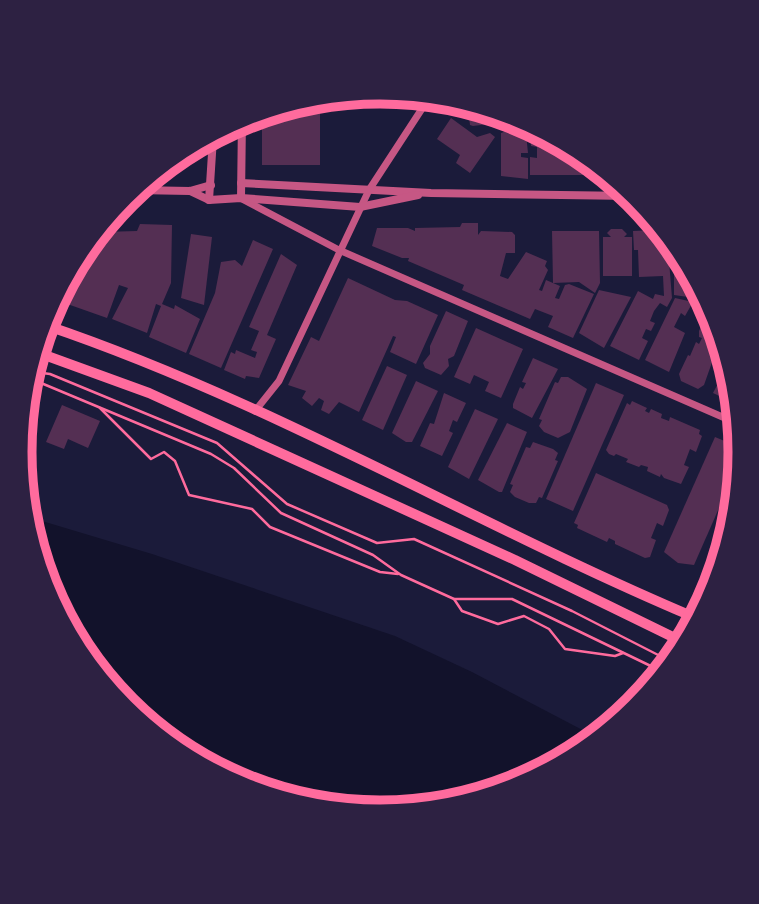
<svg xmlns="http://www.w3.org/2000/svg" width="759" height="904" font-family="'Nunito Sans',sans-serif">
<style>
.water{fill:#12122b}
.building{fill:#542f53}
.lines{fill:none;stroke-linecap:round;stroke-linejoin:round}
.path{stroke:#ff6b9d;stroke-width:2.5}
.minor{stroke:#c65784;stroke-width:7}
.tertiary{stroke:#c65784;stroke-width:8}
.secondary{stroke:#ff6b9d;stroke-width:10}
.rim{fill:none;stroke:#ff6b9d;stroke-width:9}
</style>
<rect width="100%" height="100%" fill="#1b1b3a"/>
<path class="water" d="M32,518L152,554L395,636L472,672L592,735L517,785L379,812L241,785L124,706L47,589Z"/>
<g class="building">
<path d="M320,104V165H262V115Z"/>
<path d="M468,110H471L519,120L473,126L470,125Z"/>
<path d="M451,118L477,137L490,133L495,137L470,173L456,163L460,155L437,139Z"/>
<path d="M525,124L528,153H521V157L528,158V179L501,176V133Z"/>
<path d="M530,130L567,152V158H575L601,175H530V157L537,158V147L531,146Z"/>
<path d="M462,223H478V235L481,231L512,232L515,235V253H506L500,276L508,279L526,252L547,261L545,266L548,270L539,290L542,291L546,280L560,286L555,298L559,299L565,285L569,284L594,294L573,338L548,327L553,316L535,309L530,319L462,290L464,285L408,261L409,258H402L372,246L377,228H408L415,231V228L460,227Z"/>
<path d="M140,224L172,225L171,283L162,304L174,309L175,305L200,319L186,353L149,337L161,306L156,304L147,333L112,319L128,288L119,285L107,318L56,300L102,232L137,231Z"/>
<path d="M611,229H622L627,234L624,237H632V276H603V237H611L607,233Z"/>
<path d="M656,230L668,248L672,298L667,307L660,303L654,311L650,321L655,323L651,331L646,329L642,338L648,341L639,360L610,346L638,291L653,299L655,294L664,296L663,276L639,277L638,250H634L633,231Z"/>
<path d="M552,231H599L600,283L595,293L579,282L553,283Z"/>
<path d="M191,234L212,237L204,305L181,298Z"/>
<path d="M253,240L273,249L221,368L189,354L215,293L221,262L235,260L242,266Z"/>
<path d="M281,254L297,265L267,335L276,339L259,378L246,376L245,379L224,370L231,352L235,354L236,350L255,358L257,352L251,350L259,331L249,327Z"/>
<path d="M674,257L702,299L674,295Z"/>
<path d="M348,278L395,300L407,301L438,315L416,364L390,352L396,337L393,336L359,412L339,402L329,414L321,410L324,401L319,398L312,406L302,398L306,391L288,385L311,337L319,341Z"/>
<path d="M599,290L631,297L604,348L579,333Z"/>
<path d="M675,298L693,302L685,316L681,313L674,327L685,333L669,372L645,360Z"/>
<path d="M446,311L468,321L454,356L448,359L449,366L441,375L425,368L423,363L430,354V346Z"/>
<path d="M708,311L712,315L720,350L716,351L704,385L698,389L681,381L679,374L688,355L690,356L696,342L699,344L702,338L699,337V331Z"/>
<path d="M476,328L523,349L501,398L485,391L489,382L474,375L470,384L454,377Z"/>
<path d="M533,358L558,369L532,418L513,408V404L520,387L523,389L526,383L522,382Z"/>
<path d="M387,366L407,375L383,430L362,420Z"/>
<path d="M724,372L730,401L713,393Z"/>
<path d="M561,377H568L587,389L570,432L558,438L544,432L539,426L542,420L539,419L555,382L558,383Z"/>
<path d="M416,381L438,391L412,442H406L392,433Z"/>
<path d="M596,383L624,395L573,511L546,499Z"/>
<path d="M444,393L466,403L457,422L453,420L449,431L453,433L442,456L420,446L430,423L434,424Z"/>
<path d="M632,401L647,408L645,411L649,413L651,409L662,414L661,418L669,421L670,417L700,430L699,434L702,436L696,452L690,449L684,465L689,467L681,484L664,478L661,474L660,477L647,471L648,467L641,465L639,467L626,462L628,459L616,454L614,456L609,454L606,450L627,403L630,405Z"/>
<path d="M62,405L100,421L88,448L68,439L64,449L46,442Z"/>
<path d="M475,409L498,419L469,479L448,467Z"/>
<path d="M507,423L527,432L502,492H499L478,480Z"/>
<path d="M715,437L739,447L737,467L694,565L678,563L664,552Z"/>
<path d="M533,442L553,449L558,453L555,460L558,461L542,498L539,497L536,503H529L515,497L510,492L513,485L510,484L526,447L530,448Z"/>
<path d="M596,473L667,505L669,510L663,526L657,523L651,538L656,540L650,557L645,558L615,544V541L609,538L607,542L577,528L578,525L574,523Z"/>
</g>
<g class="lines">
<g class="path">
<path d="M35,372L50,374L217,443L287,504L377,543L414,539L572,611L666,659"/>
<path d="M33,383H41L211,454L234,468L281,513L373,555L401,575L454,599H512L659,670"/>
<path d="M100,408L151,459L164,452L175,461L189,495L252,509L270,527L380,572L398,574"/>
<path d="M454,599L462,611L498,624L524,616L549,629L565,649L615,656L623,653"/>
</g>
<g class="minor">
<path d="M242,199L339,250L734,422"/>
<path d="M255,411L279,381L369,190L427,101"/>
</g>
<g class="tertiary">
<path d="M241,183L431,193L632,196"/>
<path d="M135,190L190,191L211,185"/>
<path d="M190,191L209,200L241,198L360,207L418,195"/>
<path d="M241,198L242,119"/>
<path d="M209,200L213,138"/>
</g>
<g class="secondary">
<path d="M45,325C270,401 476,525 694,617"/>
<path d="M39,353L149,393L515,560L679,640"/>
</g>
</g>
<path d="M0 0H759V904H0ZM32 452a348 348 0 1 1 696 0a348 348 0 1 1-696 0Z" fill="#2d2142" fill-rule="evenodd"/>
<path class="rim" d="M32 452a348 348 0 1 1 696 0a348 348 0 1 1-696 0Z"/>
</svg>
